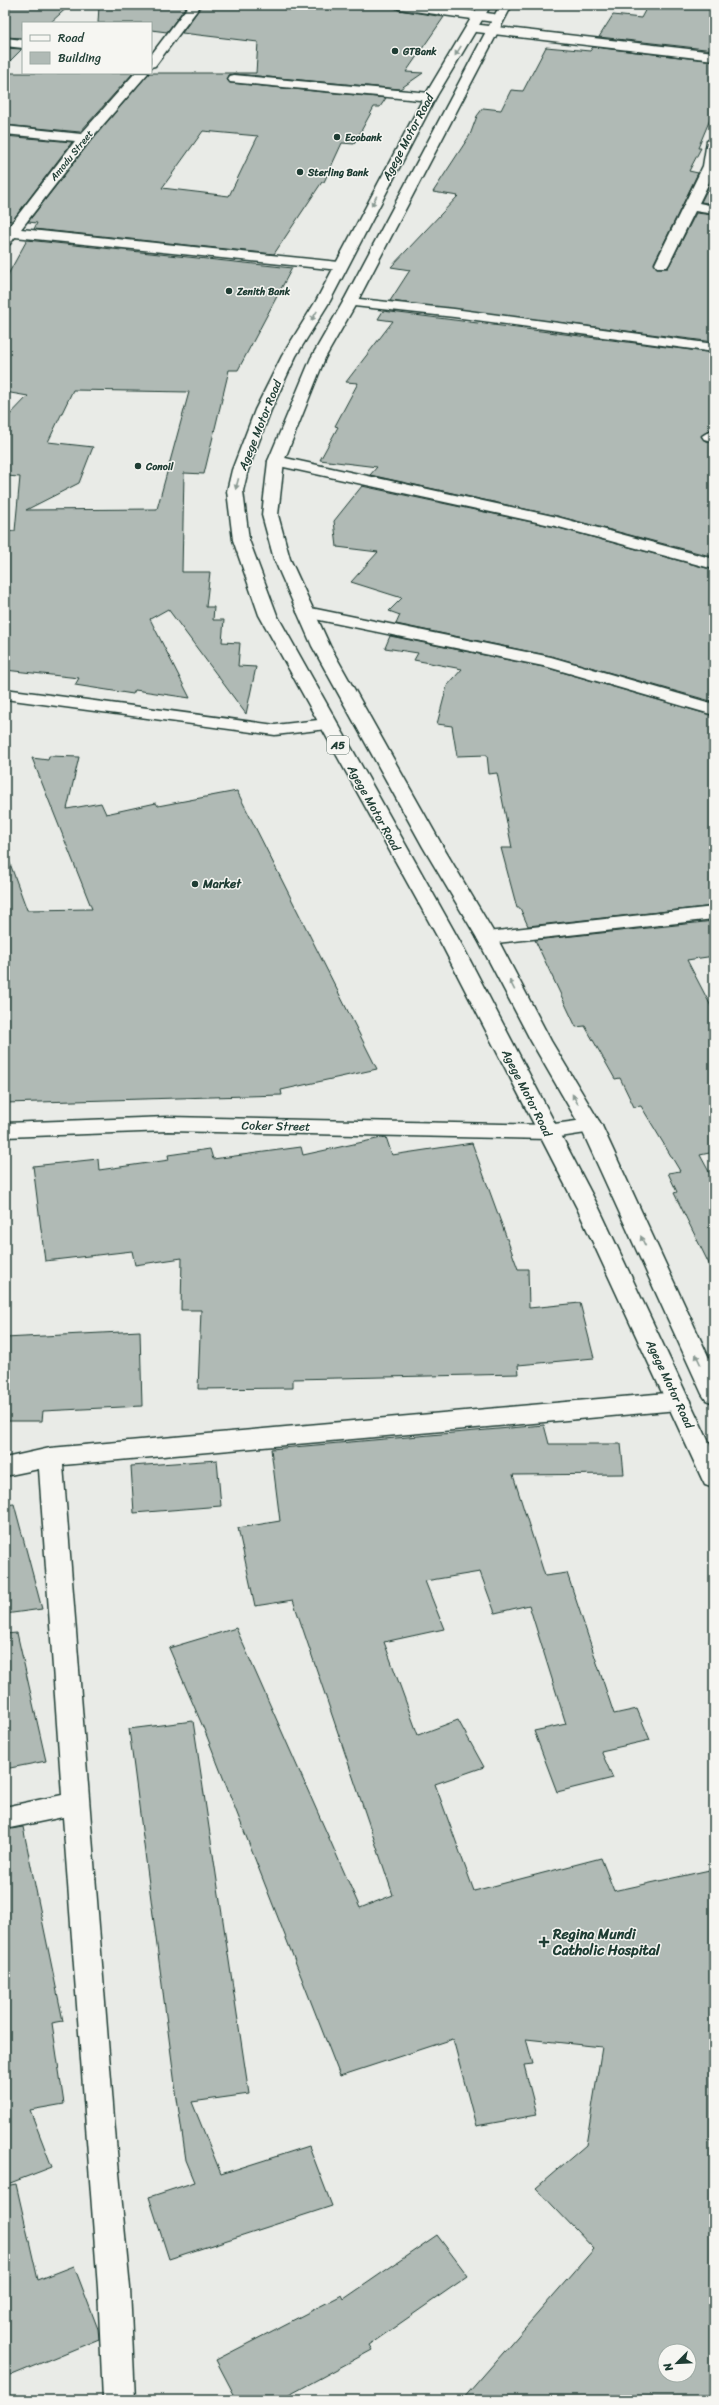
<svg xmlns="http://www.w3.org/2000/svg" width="719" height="2405" font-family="Sriracha,sans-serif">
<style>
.building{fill:#b0bab5;stroke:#1f3d34;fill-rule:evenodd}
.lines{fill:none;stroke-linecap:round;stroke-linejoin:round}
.minor-casing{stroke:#1f3d34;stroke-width:3}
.highway-casing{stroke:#1f3d34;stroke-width:3}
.minor{fill:#f6f6f2;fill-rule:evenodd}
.highway{fill:#f6f6f2;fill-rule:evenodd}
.oneway{fill:#8a9a93}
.poi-dot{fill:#1f3d34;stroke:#f6f6f2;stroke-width:1.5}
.labels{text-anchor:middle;stroke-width:3;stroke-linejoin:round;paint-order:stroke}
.far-poi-label{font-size:10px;font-weight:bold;fill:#1f3d34;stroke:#f6f6f2;text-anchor:start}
.far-street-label{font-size:10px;fill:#1f3d34;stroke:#f6f6f2}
.shield{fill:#f6f6f2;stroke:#60746d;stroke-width:1}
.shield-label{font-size:11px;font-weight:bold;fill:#1f3d34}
.street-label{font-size:12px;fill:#1f3d34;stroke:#f6f6f2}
.poi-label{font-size:12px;font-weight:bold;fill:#1f3d34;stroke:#f6f6f2;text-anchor:start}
.near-poi-label{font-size:14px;font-weight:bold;fill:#1f3d34;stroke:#f6f6f2;text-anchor:start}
</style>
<rect width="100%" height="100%" fill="#e9ebe7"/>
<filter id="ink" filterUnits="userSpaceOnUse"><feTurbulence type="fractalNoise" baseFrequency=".025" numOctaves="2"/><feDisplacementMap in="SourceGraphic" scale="8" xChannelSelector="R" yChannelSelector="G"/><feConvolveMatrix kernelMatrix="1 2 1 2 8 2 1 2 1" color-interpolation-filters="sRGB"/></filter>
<g filter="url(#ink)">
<g class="building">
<path d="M5,5H70L50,23H23V38L5,37Z"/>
<path d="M99,5H187L167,32L151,30V23H98Z"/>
<path d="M202,5H363L393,7L399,10L444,17L406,72L423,73L400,89L234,74L229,75L227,80L230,83L386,98L380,107H374L354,144L342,143L324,182H322L274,254L34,229L37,223L28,222L90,142L149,73H256L258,42L182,33ZM203,131L258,136L229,196L162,188Z"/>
<path d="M648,5H714V50L599,37L613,15L641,18Z"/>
<path d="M546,47L590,51L593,47L714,61V110L698,148H701L689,171L698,173L654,263L657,268H668L696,213L714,215V342L390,301L410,270L391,267L458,196L433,192L470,135L477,116L483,108L501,110L511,90L523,91Z"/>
<path d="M5,48L22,49L5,66Z"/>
<path d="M5,73H133L80,132L5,125Z"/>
<path d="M5,136L72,142L12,221L5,220Z"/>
<path d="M714,176V204L701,202Z"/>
<path d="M27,240L292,268L238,370H229L204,474L184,473L182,572H210L206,607H214L213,620H224L222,642L240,643L238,666L256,667L246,714L168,609L150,619L190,698L135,690L133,694L75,685L79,678L5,670V532L15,531L20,477L5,476V420L28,396L5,392V280ZM73,390L189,392L157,509L26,510L79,483L93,447L48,442Z"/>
<path d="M383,311L714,353V430H709L701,436L704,440L714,443V557L557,516L370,475L377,467L320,460L338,427L335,426L358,383L346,382L393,321L378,319Z"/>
<path d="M362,486L555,527L714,570V702L551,656L396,624L400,615L389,611L402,598L351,582L378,552L337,547L334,521Z"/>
<path d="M390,636L548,668L714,716V906L528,926L520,908H517L501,848H512L497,773L489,774L487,755L457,756L452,726L437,724L447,686L462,669L414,660L418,653L385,648Z"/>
<path d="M49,756L79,757L67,809L101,803L106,814L156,803L158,806L237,791L377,1069L281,1090L282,1095L5,1103V859L8,858L27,910L92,909L32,758L48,760Z"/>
<path d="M714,921V956L687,960L714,1012V1152L700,1155L714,1181V1274L674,1193L677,1192L668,1173L680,1171L641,1106L634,1107L620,1078L615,1079L585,1026L576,1027L535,940Z"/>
<path d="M386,1137L392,1155L472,1143L518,1269H528L529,1308L580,1303L594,1358L518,1365L519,1374L293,1379V1388L198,1389L201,1310H181L182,1258L135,1265L132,1251L45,1261L33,1166L98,1159L99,1170L169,1160L168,1155L210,1149L213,1159L301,1147L303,1155Z"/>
<path d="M140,1331L142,1406L43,1411L42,1421H5V1338Z"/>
<path d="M544,1425L549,1444H621L624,1474L513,1475L545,1576L567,1573L614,1714L637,1709L650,1740L601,1751L613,1778L557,1792L534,1731L566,1724L529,1605L495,1613L480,1572L425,1581L444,1629L384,1642L418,1735L458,1720L484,1767L435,1784L474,1891L601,1858L614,1891L714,1869V2400H462L594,2249L536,2188L586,2145L602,2047L526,2039L533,2064L524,2065L537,2115L476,2126L453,2039L340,2076L206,1734L169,1648L236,1628L360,1908L393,1895L293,1600L255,1606L238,1528L280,1521L271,1449ZM665,2351H689V2375H665Z"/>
<path d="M217,1460L221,1506L134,1513L131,1466Z"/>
<path d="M14,1504L42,1609L5,1614V1505Z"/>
<path d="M17,1633L46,1761L5,1769V1634Z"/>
<path d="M193,1721L249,2094L192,2102L221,2174L309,2146L332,2206L169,2259L149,2197L195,2182L186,2160L175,2085L129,1729Z"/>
<path d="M23,1827L63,2021L52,2023L64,2104L30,2110L52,2167L5,2185V1830Z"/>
<path d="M16,2184L38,2280L74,2266L98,2329L99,2339L5,2378V2186Z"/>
<path d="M437,2235L468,2276L369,2345L372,2350L280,2400H237L216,2360L342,2295L344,2299Z"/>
</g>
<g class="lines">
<defs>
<g id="minor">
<path d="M189,5H201L155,66L151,67V55Z"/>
<path d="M393,5H425L494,14L500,18L494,22L399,9Z"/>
<path d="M472,24L714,52V60L468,31L466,28Z"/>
<path d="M5,38L23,40V48L5,46Z"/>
<path d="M135,73H148L89,141L21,229L339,262L344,263L346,266L344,269L339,270L15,237L10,244L5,245V228H8L75,141L5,134V126L81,134Z"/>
<path d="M234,75L430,93L436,97L430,101L230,82L228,79L230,76Z"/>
<path d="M714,137V172L699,203L714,206V214L695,211L669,264L667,267H657L655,264L703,166L707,141Z"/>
<path d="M350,298L454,309L714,344V352L454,317L345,305L343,302L345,299Z"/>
<path d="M710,431L714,432V442L704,439L702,436Z"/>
<path d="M276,456L557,517L714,559V569L555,526L270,464L268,461L270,458Z"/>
<path d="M306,607L551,657L714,704V715L548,667L300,616L297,612L300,608Z"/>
<path d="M5,689L275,725L327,719L333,720L336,724L333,728L327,729L275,735L5,699Z"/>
<path d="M714,907V919L487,944L480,942L477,938L480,934L487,932Z"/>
<path d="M168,1117L547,1125L591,1119L599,1121L602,1126L599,1131L547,1139L168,1131L5,1137V1123Z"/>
<path d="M678,1392L686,1395L690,1401L686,1407L678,1410L63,1465L115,2131L130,2288L135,2400H103L98,2288L63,1817L5,1829V1807L62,1795L39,1469L5,1476V1458L50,1448Z"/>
</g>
<g id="highway">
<path d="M479,5H491L436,97L330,301L296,356L271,410L248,470L243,491L249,540L277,615L463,947L599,1208L714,1453V1488L705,1485L702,1479L577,1208L443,947L259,615L233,540L227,491L232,470L255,410L282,356L316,301L424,97Z"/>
<path d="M500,5H512L357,302L325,358L284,461L278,515L290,559L330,646L443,847L497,938L551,1041L602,1126L714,1369V1403L706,1400L702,1394L580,1126L531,1041L477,938L423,847L312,646L274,559L262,515L268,461L311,358L343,302Z"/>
</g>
</defs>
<use href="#minor" class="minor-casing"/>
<use href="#highway" class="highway-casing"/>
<use href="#minor" class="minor"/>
<use href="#highway" class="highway"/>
</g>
<defs><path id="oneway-solid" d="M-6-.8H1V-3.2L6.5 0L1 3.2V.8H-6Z"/></defs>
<g class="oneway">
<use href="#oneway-solid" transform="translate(458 51) rotate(122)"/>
<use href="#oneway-solid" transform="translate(374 201) rotate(118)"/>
<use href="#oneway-solid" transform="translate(314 316) rotate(122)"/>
<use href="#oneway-solid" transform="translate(237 484) rotate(105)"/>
<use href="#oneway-solid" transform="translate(512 985) rotate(-117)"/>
<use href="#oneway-solid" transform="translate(575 1099) rotate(-120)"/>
<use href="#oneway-solid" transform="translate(643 1241) rotate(-115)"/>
<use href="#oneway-solid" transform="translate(698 1359) rotate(-115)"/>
</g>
</g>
<g class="poi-dot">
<circle cx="395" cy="51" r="4"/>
<circle cx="337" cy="137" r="4"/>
<circle cx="300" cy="172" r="4"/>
<circle cx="229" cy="291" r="4"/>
<circle cx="138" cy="466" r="4"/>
<circle cx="195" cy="884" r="4"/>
<path d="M542 1936h4v4h4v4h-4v4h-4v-4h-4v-4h4z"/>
</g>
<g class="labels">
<g class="far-poi-label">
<text x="403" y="55">GTBank</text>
<text x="345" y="141">Ecobank</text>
<text x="308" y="176">Sterling Bank</text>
<text x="237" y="295">Zenith Bank</text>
<text x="146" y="470">Conoil</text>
</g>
<g class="far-street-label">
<text transform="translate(71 155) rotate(-51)" y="4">Amodu Street</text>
</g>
<rect class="shield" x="327" y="736" width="22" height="18" rx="3"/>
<g class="shield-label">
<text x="338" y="749">A5</text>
</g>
<g class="street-label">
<text transform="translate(408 137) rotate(-62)" y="4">Agege Motor Road</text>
<text transform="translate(260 425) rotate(-68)" y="4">Agege Motor Road</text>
<text transform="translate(374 808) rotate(61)" y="4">Agege Motor Road</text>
<text transform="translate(527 1093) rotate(63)" y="4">Agege Motor Road</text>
<text transform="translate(276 1126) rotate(1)" y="4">Coker Street</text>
<text transform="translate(670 1384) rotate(65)" y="4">Agege Motor Road</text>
</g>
<g class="poi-label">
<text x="203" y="888">Market</text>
</g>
<g class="near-poi-label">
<text x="553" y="1939">Regina Mundi<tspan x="553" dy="16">Catholic Hospital</tspan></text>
</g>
</g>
<rect width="719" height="2405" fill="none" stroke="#f6f6f2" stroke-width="20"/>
<rect x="10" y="10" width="699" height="2385" fill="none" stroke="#1f3d34" stroke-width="1.5" filter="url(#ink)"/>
<rect x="22" y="22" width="130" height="52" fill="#f6f6f2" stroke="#a0aca6"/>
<rect x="30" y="35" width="20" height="6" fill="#f6f6f2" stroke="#a0aca6"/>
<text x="58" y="42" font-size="12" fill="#1f3d34">Road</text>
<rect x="30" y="52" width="20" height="12" fill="#b0bab5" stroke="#a0aca6"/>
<text x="58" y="62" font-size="12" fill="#1f3d34">Building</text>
<g transform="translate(677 2363) rotate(246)"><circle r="19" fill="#f6f6f2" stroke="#a0aca6"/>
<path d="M0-3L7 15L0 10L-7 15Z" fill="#1f3d34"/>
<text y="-6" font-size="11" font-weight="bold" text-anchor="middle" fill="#1f3d34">N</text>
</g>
</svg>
